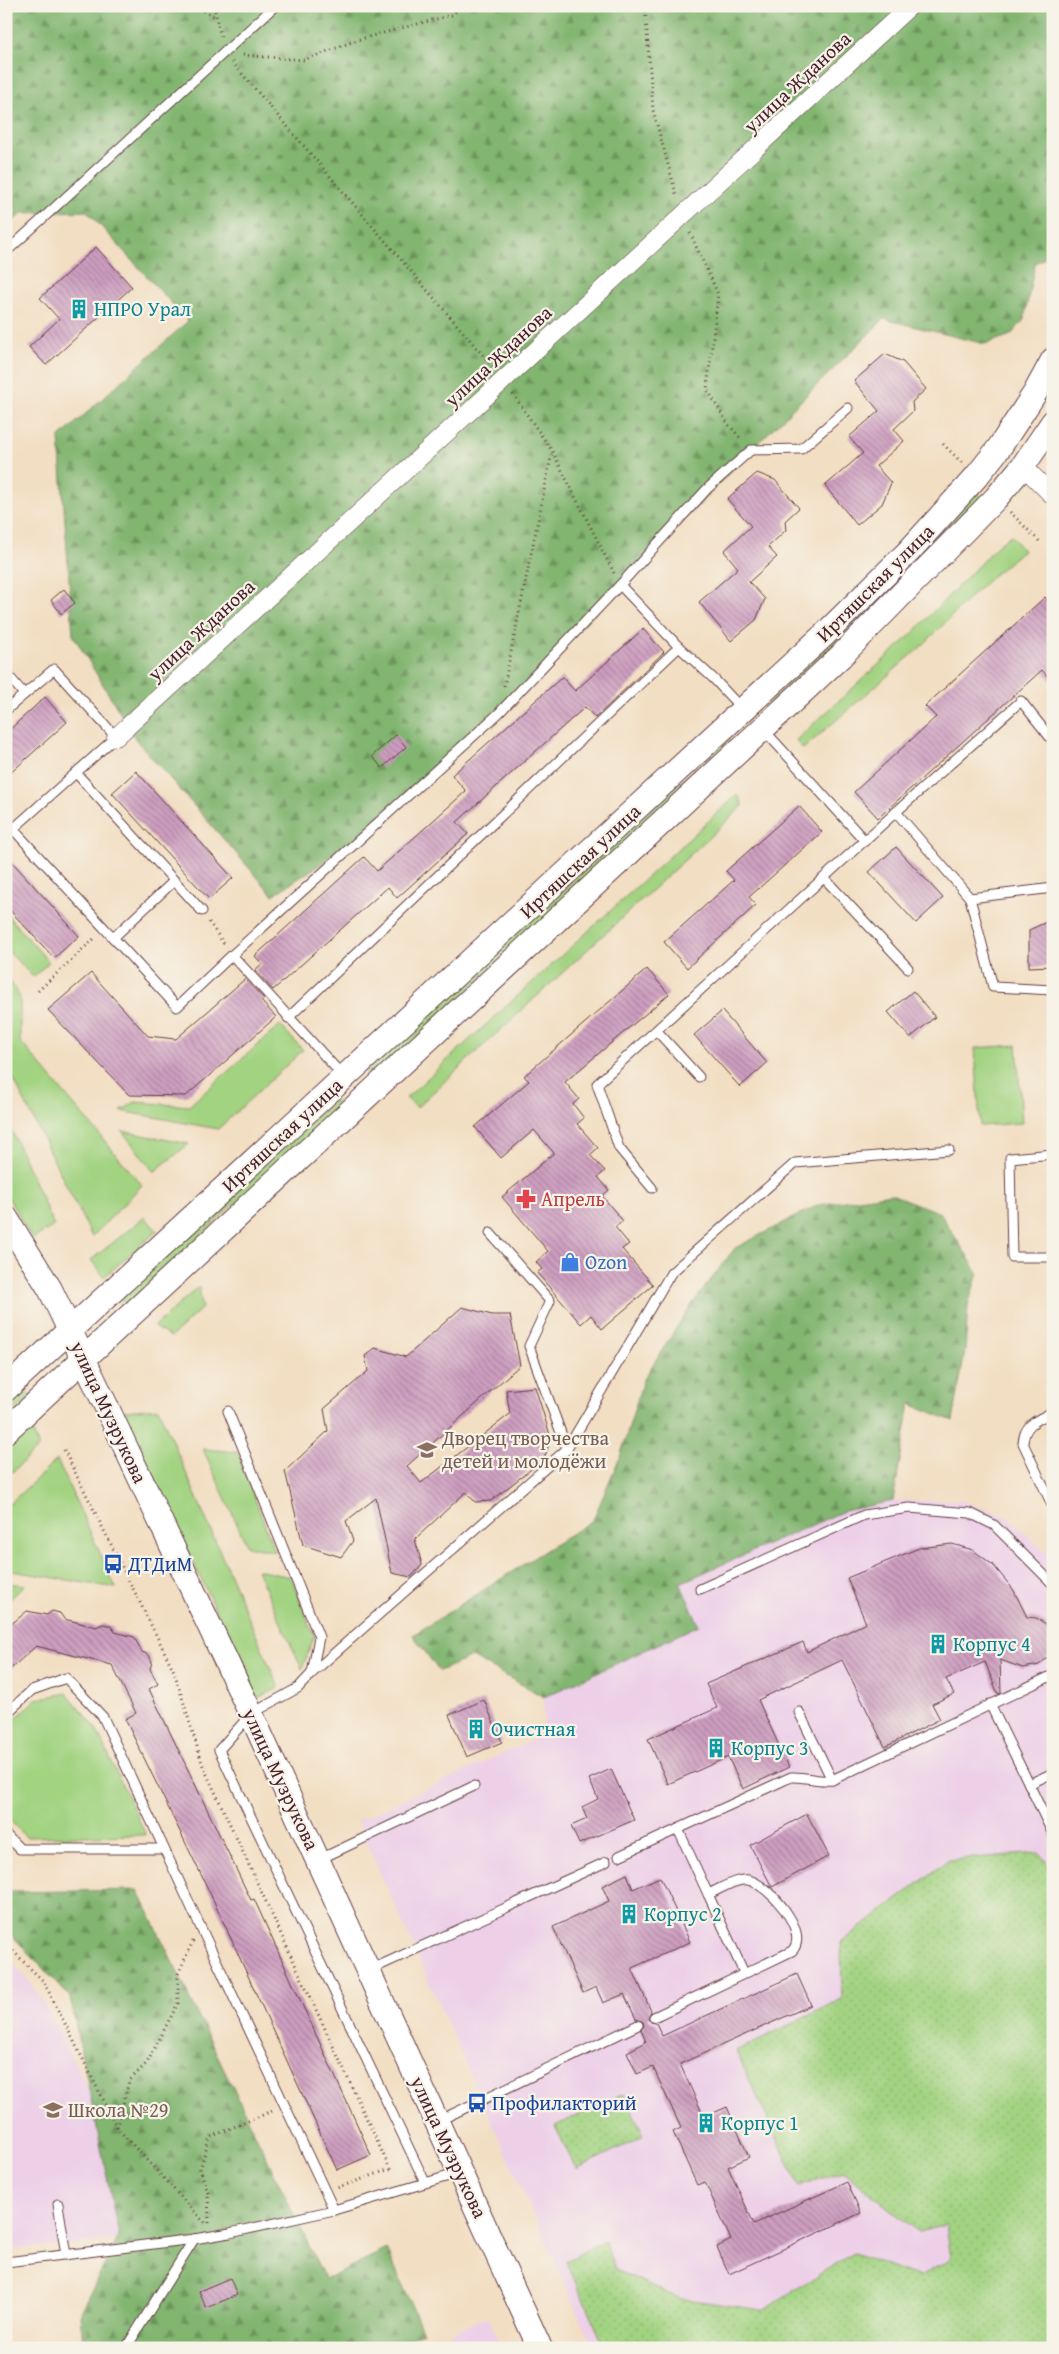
<svg xmlns="http://www.w3.org/2000/svg" width="1059" height="2354" font-family="'Gentium Book Plus',serif">
<style>
.built{fill:#edd0e8}
.grass{fill:#a2d381;stroke:#767956}
.forest{fill:url(#forest-firs);stroke:#666a4d}
.park{fill:url(#park-dots);stroke:#767956}
.building{fill:url(#building-back-hatch)}
.lines{fill:none;stroke-linecap:round;stroke-linejoin:round}
.lane-casing{stroke:#633c42;stroke-width:11}
.street-casing{stroke:#633c42;stroke-width:19}
.secondary-casing{stroke:#633c42;stroke-width:26}
.path{stroke:#633c42;stroke-width:3;stroke-dasharray:1 4;stroke-linecap:butt}
.lane{stroke:#fff;stroke-width:9}
.street{stroke:#fff;stroke-width:18}
.secondary{stroke:#fff;stroke-width:24}
.labels{text-anchor:middle;stroke-width:4.5;stroke-linejoin:round;paint-order:stroke}
.street-label{font-size:20px;fill:#4a1f2b;stroke:#f7f3e8}
.culture-label{font-size:20px;fill:#0d838f;stroke:#f7f3e8;text-anchor:start}
.health-label{font-size:20px;fill:#be3a42;stroke:#f7f3e8;text-anchor:start}
.shop-label{font-size:20px;fill:#366cbe;stroke:#f7f3e8;text-anchor:start}
.education-label{font-size:20px;fill:#785e54;stroke:#f7f3e8;text-anchor:start}
.transit-label{font-size:20px;fill:#164399;stroke:#f7f3e8;text-anchor:start}
</style>
<defs>
<pattern id="forest-firs" width="22" height="20" patternUnits="userSpaceOnUse" patternTransform="scale(1.25)"><rect width="22" height="20" fill="#81b56f"/><path d="M5 1l3.5 6h-7zM16 11l3.5 6h-7z" fill="#6c935b"/></pattern>
<pattern id="park-dots" width="8" height="8" patternUnits="userSpaceOnUse" patternTransform="scale(1.25)"><rect width="8" height="8" fill="#a2d381"/><path d="M2 2h.1M6 6h.1" fill="none" stroke="#8db570" stroke-width="1.8" stroke-linecap="round"/></pattern>
<pattern id="building-back-hatch" width="6" height="6" patternUnits="userSpaceOnUse" patternTransform="scale(1.25)"><rect width="6" height="6" fill="#cd9ec0"/><path d="M-1 5l2 2M0 0l6 6M5-1l2 2" fill="none" stroke="#a8809c"/></pattern>
</defs>
<rect width="100%" height="100%" fill="#f7f3e8"/>
<filter id="ink" filterUnits="userSpaceOnUse"><feTurbulence type="fractalNoise" baseFrequency=".02" numOctaves="2"/><feDisplacementMap in="SourceGraphic" scale="10" xChannelSelector="R" yChannelSelector="G"/><feConvolveMatrix kernelMatrix="1 2 1 2 8 2 1 2 1" color-interpolation-filters="sRGB"/></filter>
<filter id="wash" filterUnits="userSpaceOnUse"><feTurbulence type="fractalNoise" baseFrequency=".0096" numOctaves="4" result="noise"/><feDisplacementMap in="SourceGraphic" scale="20" xChannelSelector="R" yChannelSelector="G"/><feGaussianBlur stdDeviation="1.12" result="paint"/><feColorMatrix in="noise" values="0 0 0 0 0 0 0 0 0 0 0 0 0 0 0 0 0 1.4 0 .05"/><feComposite in="paint" operator="in"/></filter>
<g filter="url(#wash)">
<rect width="100%" height="100%" fill="#f2dec2"/>
<g class="built">
<path d="M960,1500L1008,1517L1053,1559V2348H593L357,1821L544,1735V1697L699,1625L679,1583L844,1511L893,1501Z"/>
<path d="M6,1956L32,1984L44,2003L155,2218L149,2237L6,2250Z"/>
<path d="M488,2316L502,2348H419Z"/>
</g>
<g class="grass">
<path d="M976,491L982,496L768,714L762,709L895,582Z"/>
<path d="M1011,535L1023,551L991,577L922,646L803,749L796,740L912,634L998,545Z"/>
<path d="M728,738L732,746L373,1078L365,1072Z"/>
<path d="M738,794L743,806L417,1107L406,1098Z"/>
<path d="M6,914L49,962L33,977L6,949Z"/>
<path d="M6,975L20,997V1041L142,1185L92,1237L6,1064Z"/>
<path d="M280,1025L303,1050L218,1129L121,1111L135,1102L189,1106Z"/>
<path d="M1017,1045L1022,1123L980,1126L975,1048Z"/>
<path d="M333,1101L343,1104L126,1304L120,1299Z"/>
<path d="M6,1118L54,1226L32,1239L6,1194Z"/>
<path d="M122,1131L189,1144L154,1172Z"/>
<path d="M145,1217L157,1231L104,1277L91,1260Z"/>
<path d="M199,1286L202,1308L171,1337L154,1327Z"/>
<path d="M24,1391L31,1396L6,1419V1408Z"/>
<path d="M158,1408L279,1688L256,1699L124,1411Z"/>
<path d="M31,1428L39,1447L6,1478V1451Z"/>
<path d="M203,1449L237,1452L275,1552L247,1546Z"/>
<path d="M57,1460L116,1588L6,1570V1507Z"/>
<path d="M257,1570L291,1577L314,1637L302,1669Z"/>
<path d="M6,1583L25,1585L6,1603Z"/>
<path d="M67,1693L95,1727L146,1835L26,1837L6,1817V1728L36,1699Z"/>
</g>
<g class="forest">
<path d="M6,6H1053V253L1035,263L1024,320L1011,335L985,344L884,319L751,450L499,713L364,836L273,895L137,741L73,635L59,438L188,321L87,211L22,213L6,229Z"/>
<path d="M891,1194L940,1213L978,1273L968,1305L965,1351L953,1421L910,1404L893,1501L844,1511L680,1583L699,1625L544,1697L472,1657L439,1671L413,1635L593,1520L621,1454L643,1380L690,1307L735,1248L818,1205Z"/>
<path d="M138,1890L325,2279L387,2249L423,2332L390,2348H83L81,2312L119,2236L70,1997L6,1929V1895L9,1892Z"/>
</g>
<g class="park">
<path d="M1039,1853L1053,1870V2348H605L566,2261L604,2241L615,2269L678,2298L763,2310L853,2253L920,2277L951,2258L946,2225L918,2232L843,2171L799,2186L736,2051L842,1999L841,1942L949,1860Z"/>
<path d="M624,2094L644,2136L576,2169L555,2126Z"/>
</g>
<g id="blocks">
<g class="building">
<path d="M96,247L132,287L46,365L29,347L59,319L40,298Z"/>
<path d="M885,354L903,362L926,389L912,402L913,411L894,429L904,441L876,466L891,483L882,504L857,525L825,486L863,453L849,437L879,411L854,381Z"/>
<path d="M757,473L775,480L799,508L785,521L786,530L768,547L777,557L749,582L765,599L756,620L731,641L699,602L738,568L724,551L751,526L727,499Z"/>
<path d="M64,589L75,603L61,614L51,600Z"/>
<path d="M1045,597L1053,606V683L1042,670L878,818L854,792L936,717L925,706Z"/>
<path d="M643,629L664,652L595,718L585,707L457,822L468,834L397,898L388,887L273,990L255,970L262,964L255,956L364,857L377,871L466,791L452,775L562,677L575,691Z"/>
<path d="M45,697L67,722L6,777V733Z"/>
<path d="M396,735L406,747L382,768L372,756Z"/>
<path d="M136,771L233,878L209,899L112,793Z"/>
<path d="M799,806L822,832L749,897L756,905L687,968L664,942L734,880L726,871Z"/>
<path d="M896,847L943,898L916,923L869,872Z"/>
<path d="M6,855L79,936L54,958L6,906Z"/>
<path d="M1053,919V966L1029,967V930Z"/>
<path d="M647,969L669,994L565,1082L579,1099L573,1104L584,1118L577,1124L598,1148L590,1155L605,1171L598,1177L609,1190L602,1196L623,1221L615,1227L629,1244L622,1249L653,1285L602,1329L591,1315L581,1324L537,1273L542,1269L536,1262L548,1251L502,1197L554,1153L534,1130L501,1158L475,1127L529,1081L524,1076Z"/>
<path d="M91,973L148,1036L176,1039L245,979L264,999L261,1001L276,1017L186,1096L129,1095L48,1010Z"/>
<path d="M913,991L935,1017L910,1038L888,1012Z"/>
<path d="M722,1011L767,1063L740,1087L694,1035Z"/>
<path d="M462,1307L492,1315H510L520,1365L407,1466L421,1483L510,1414L506,1390L535,1387L551,1438L544,1459L491,1501L475,1502L466,1492L415,1539L422,1565L411,1577L392,1573L376,1498L346,1521L353,1541L341,1557L303,1545L285,1471L328,1431L324,1409L368,1371L365,1356L375,1348L406,1357Z"/>
<path d="M952,1544L973,1550L993,1565L1013,1589L1027,1617L1036,1618L1046,1624L1051,1631L1053,1648L1049,1656L1039,1665L1023,1668L1000,1660L1001,1693L998,1694L985,1662L946,1679L954,1694L932,1704L940,1719L885,1747L842,1660L758,1700L789,1767L743,1789L728,1757L668,1784L648,1739L717,1708L706,1684L803,1642L807,1652L866,1623L847,1578L919,1548Z"/>
<path d="M27,1611L47,1615L52,1611L60,1613L64,1619L96,1627L103,1624L111,1626L115,1632L134,1637L142,1652L149,1655L152,1662L150,1669L158,1684L149,1689L251,1900L254,1899L371,2155L337,2170L210,1893L125,1719L136,1713L112,1665L36,1646L6,1673V1622H14Z"/>
<path d="M484,1700L502,1742L467,1757L449,1715Z"/>
<path d="M611,1769L634,1820L579,1844L571,1826L587,1819L582,1807L598,1799L589,1779Z"/>
<path d="M807,1814L829,1856L772,1887L750,1845Z"/>
<path d="M627,1874L633,1889L660,1877L690,1942L632,1968L651,2011L648,2019L651,2022L656,2023L662,2036L797,1974L811,2005L680,2064L704,2117L727,2107L749,2157L728,2167L754,2224L847,2182L861,2213L729,2274L717,2247L731,2240L705,2182L697,2185L673,2132L681,2128L653,2067L637,2074L627,2052L646,2042L641,2030L644,2026L643,2022L636,2019L624,1994L603,2003L596,1987L583,1993L553,1927L609,1901L602,1886Z"/>
<path d="M230,2278L237,2295L206,2308L199,2291Z"/>
</g>
</g>
</g>
<g filter="url(#ink)">
<use href="#blocks" fill-opacity="0" stroke="#633c42" stroke-width="1"/>
<g class="lines">
<defs>
<g id="lane">
<path d="M6,252L275,6"/>
<path d="M620,585L679,647L714,679L742,709"/>
<path d="M6,673L24,694"/>
<path d="M6,710L54,669L116,737L13,829L177,1007L232,955"/>
<path d="M764,730L865,841"/>
<path d="M76,773L202,911"/>
<path d="M896,812L970,898L1053,888"/>
<path d="M825,879L908,968"/>
<path d="M970,898L993,987L1053,990"/>
<path d="M113,938L174,881"/>
<path d="M288,1018L679,647"/>
<path d="M657,1031L699,1077"/>
<path d="M344,1077L232,955L499,713L620,585L707,489L751,450L801,449L848,408"/>
<path d="M1053,1154L1010,1158L1012,1257H1053"/>
<path d="M652,1188L619,1148L597,1084L896,812L1021,701L1053,741"/>
<path d="M228,1411L319,1637L312,1673"/>
<path d="M1053,1412C1037,1420 1024,1424 1023,1443L1053,1507"/>
<path d="M567,1449L671,1273L795,1163L949,1150"/>
<path d="M700,1589L864,1515L909,1508L970,1513L994,1525L1053,1584"/>
<path d="M990,1704L1029,1784"/>
<path d="M6,1714L32,1690L66,1678L103,1717L200,1926L334,2210"/>
<path d="M1053,1773L1029,1784L1053,1834"/>
<path d="M832,1780L1053,1675"/>
<path d="M678,1829L791,1777C805,1776 818,1782 832,1780L799,1712"/>
<path d="M6,1835L20,1849H164"/>
<path d="M619,1856L678,1829L708,1894C719,1890 736,1878 748,1880C768,1884 811,1932 792,1951L654,2017"/>
<path d="M318,1860L474,1786"/>
<path d="M708,1894L744,1973"/>
<path d="M370,1970L606,1862"/>
<path d="M438,2121L638,2025"/>
<path d="M425,2182L219,1750L251,1714L298,1688L312,1673L567,1449L529,1346L550,1301L490,1233"/>
<path d="M58,2204L66,2255"/>
<path d="M6,2262L194,2239L230,2233L334,2210L459,2173"/>
<path d="M126,2348L194,2239"/>
</g>
<g id="street">
<path d="M1023,466L1053,496"/>
<path d="M116,737L910,6"/>
</g>
<g id="secondary">
<path d="M6,1218L50,1289L109,1412L251,1714L540,2348"/>
<path d="M6,1389L824,635L909,551L976,477L999,448L1035,393L1053,360"/>
<path d="M6,1431L841,656L996,498L1023,466L1053,422"/>
</g>
</defs>
<use href="#lane" class="lane-casing"/>
<use href="#street" class="street-casing"/>
<use href="#secondary" class="secondary-casing"/>
<g class="path">
<path d="M195,6L214,16"/>
<path d="M214,6L221,39"/>
<path d="M645,6L653,110L677,197"/>
<path d="M243,55L304,60L360,39L452,15L461,6"/>
<path d="M232,62L493,367"/>
<path d="M690,233L718,294L707,389L728,424L742,440"/>
<path d="M513,394L552,451L614,573"/>
<path d="M943,444L962,463"/>
<path d="M1010,512L1041,543"/>
<path d="M504,686L552,452"/>
<path d="M209,922L224,944"/>
<path d="M38,991L96,937"/>
<path d="M64,1450L174,1671L203,1766L390,2169L337,2188"/>
<path d="M6,1867L14,1861"/>
<path d="M193,1941L178,1974V2003L147,2063L129,2081L117,2128L205,2223"/>
<path d="M6,1944L44,1982L117,2127"/>
<path d="M209,2223L208,2193L200,2169L210,2137L272,2111"/>
</g>
<use href="#lane" class="lane"/>
<use href="#street" class="street"/>
<use href="#secondary" class="secondary"/>
</g>
</g>
<defs>
<symbol id="building-bare" viewBox="-9 -9 18 18"><path d="M-4-6H4V6H1V3H-1V6H-4ZM-2.5-4.3h1.7v1.8h-1.7ZM.8-4.3h1.7v1.8H.8ZM-2.5-1h1.7V.8h-1.7ZM.8-1h1.7V.8H.8Z" fill="#0f9aa8" stroke="#f7f3e8" stroke-width="2.5" paint-order="stroke"/></symbol>
<symbol id="pharmacy-bare" viewBox="-9 -9 18 18"><path d="M-2-6h4v4h4v4h-4v4h-4v-4h-4v-4h4Z" fill="#e0444e" stroke="#f7f3e8" stroke-width="2.5" paint-order="stroke"/></symbol>
<symbol id="shop-bare" viewBox="-9 -9 18 18"><path d="M-5-2.5h2.3a2.7 3.5 0 0 1 5.4 0H5L5.5 6h-11ZM-1.5-2.5h3a1.5 2.3 0 0 0-3 0Z" fill="#3f7fe0" stroke="#f7f3e8" stroke-width="2.5" paint-order="stroke"/></symbol>
<symbol id="school-bare" viewBox="-9 -9 18 18"><path d="M0-5L7-2L0 1L-7-2ZM-4 1L0 2.5L4 1V4Q0 6-4 4Z" fill="#8d6e63" stroke="#f7f3e8" stroke-width="2.5" paint-order="stroke"/></symbol>
<symbol id="bus-bare" viewBox="-9 -9 18 18"><path d="M-5-6H5V4H4V6H2V4H-2V6H-4V4H-5ZM-3.5-4V0h7V-4ZM-3.5 1.2v1.5H-2V1.2ZM2 1.2v1.5H3.5V1.2Z" fill="#1a4fb4" stroke="#f7f3e8" stroke-width="2.5" paint-order="stroke"/></symbol>
</defs>
<g fill-rule="evenodd">
<use href="#building-bare" x="65" y="295" width="28" height="28"/>
<use href="#pharmacy-bare" x="512" y="1185" width="28" height="28"/>
<use href="#shop-bare" x="556" y="1248" width="28" height="28"/>
<use href="#school-bare" x="413" y="1436" width="28" height="28"/>
<use href="#bus-bare" x="99" y="1550" width="28" height="28"/>
<use href="#building-bare" x="924" y="1630" width="28" height="28"/>
<use href="#building-bare" x="462" y="1715" width="28" height="28"/>
<use href="#building-bare" x="702" y="1734" width="28" height="28"/>
<use href="#building-bare" x="615" y="1900" width="28" height="28"/>
<use href="#bus-bare" x="463" y="2089" width="28" height="28"/>
<use href="#school-bare" x="39" y="2096" width="28" height="28"/>
<use href="#building-bare" x="692" y="2109" width="28" height="28"/>
</g>
<g class="labels">
<g class="street-label">
<text transform="translate(797 82) rotate(-43)" y="7">улица Жданова</text>
<text transform="translate(498 356) rotate(-43)" y="7">улица Жданова</text>
<text transform="translate(875 583) rotate(-45)" y="7">Иртяшская улица</text>
<text transform="translate(201 630) rotate(-43)" y="7">улица Жданова</text>
<text transform="translate(580 861) rotate(-43)" y="7">Иртяшская улица</text>
<text transform="translate(282 1135) rotate(-43)" y="7">Иртяшская улица</text>
<text transform="translate(109 1412) rotate(65)" y="7">улица Музрукова</text>
<text transform="translate(281 1779) rotate(65)" y="7">улица Музрукова</text>
<text transform="translate(449 2147) rotate(65)" y="7">улица Музрукова</text>
</g>
<g class="culture-label">
<text x="94" y="316">НПРО Урал</text>
<text x="953" y="1651">Корпус 4</text>
<text x="491" y="1736">Очистная</text>
<text x="731" y="1755">Корпус 3</text>
<text x="644" y="1921">Корпус 2</text>
<text x="721" y="2130">Корпус 1</text>
</g>
<g class="health-label">
<text x="541" y="1206">Апрель</text>
</g>
<g class="shop-label">
<text x="585" y="1269">Ozon</text>
</g>
<g class="education-label">
<text x="442" y="1445">Дворец творчества<tspan x="442" dy="23">детей и молодёжи</tspan></text>
<text x="68" y="2117">Школа №29</text>
</g>
<g class="transit-label">
<text x="128" y="1571">ДТДиМ</text>
<text x="492" y="2110">Профилакторий</text>
</g>
</g>
<rect width="1059" height="2354" fill="none" stroke="#f7f3e8" stroke-width="25"/>
</svg>
